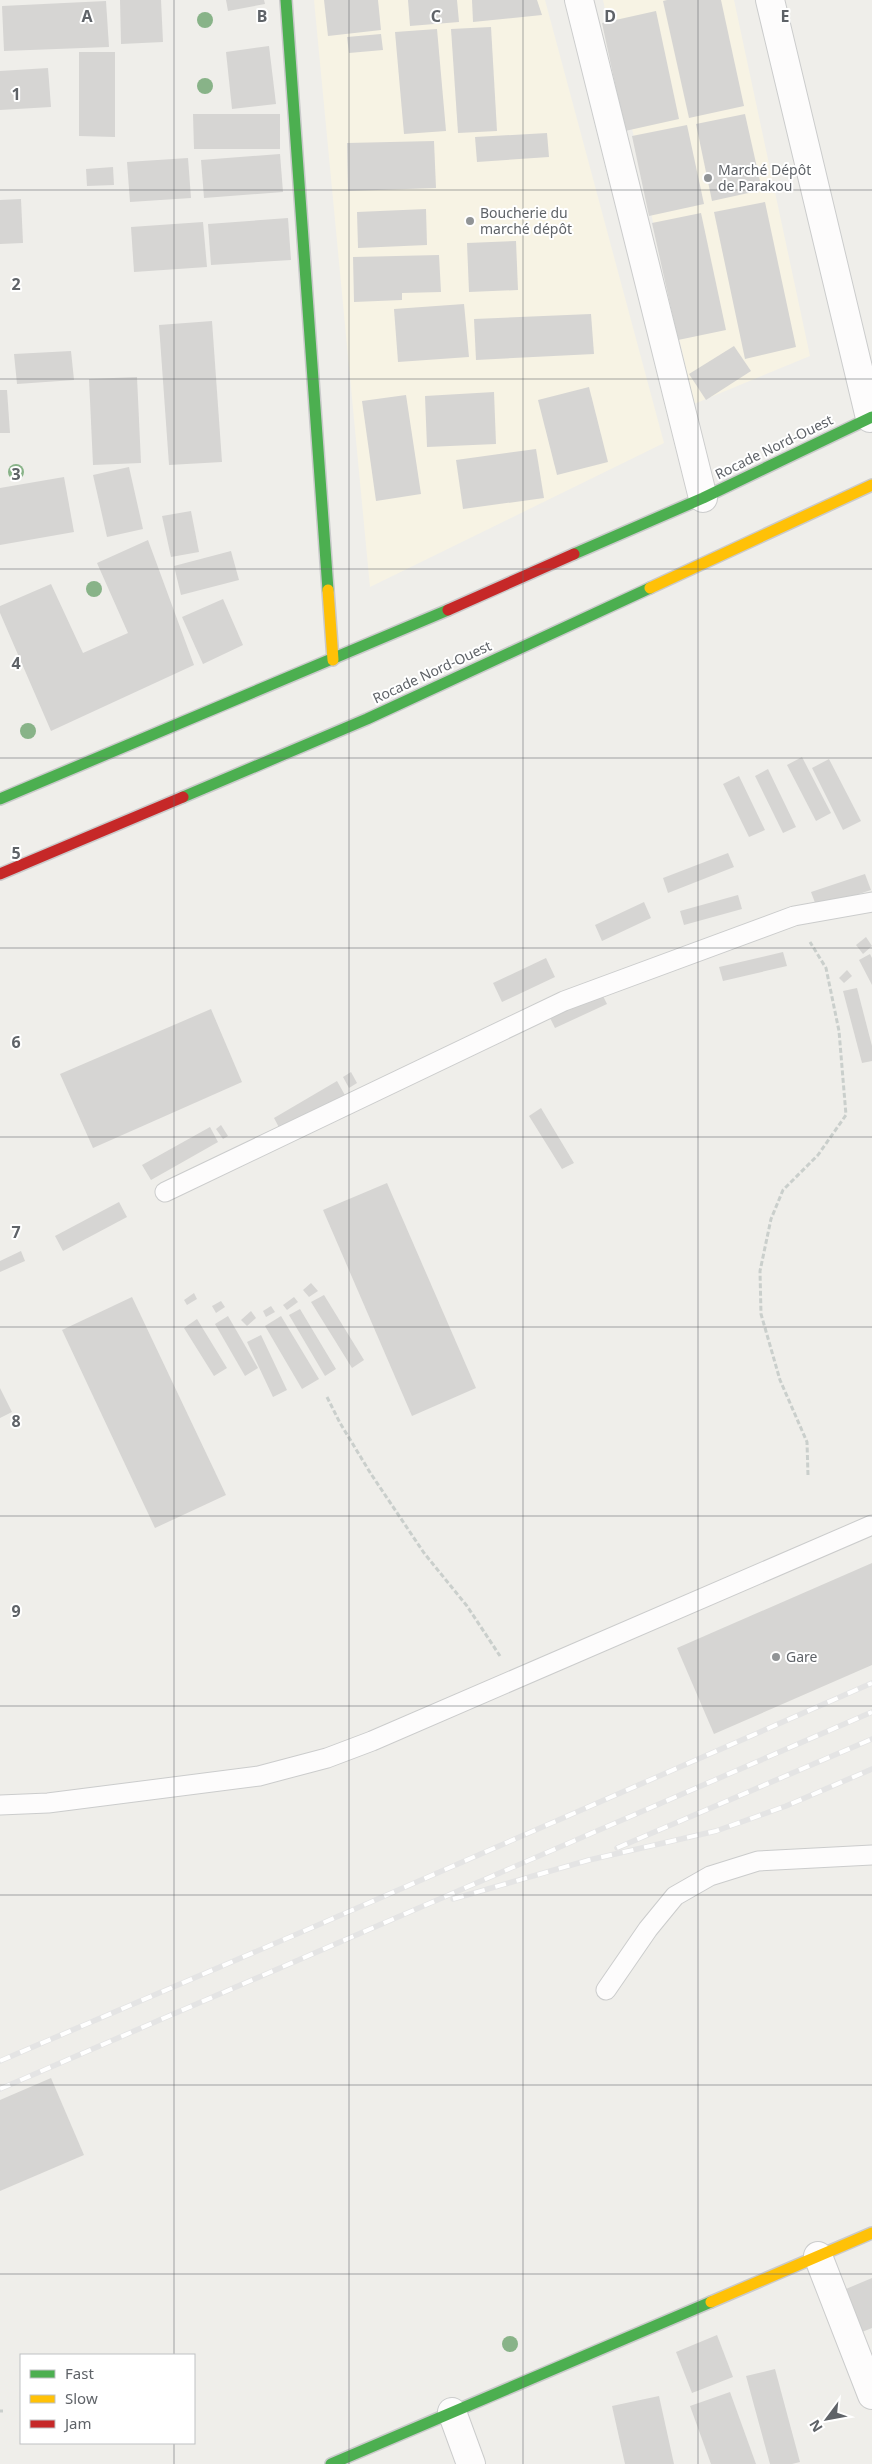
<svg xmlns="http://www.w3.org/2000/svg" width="872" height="2464" font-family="'Noto Sans',sans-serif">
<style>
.commercial{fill:#f7f3e4}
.building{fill:#d6d5d3}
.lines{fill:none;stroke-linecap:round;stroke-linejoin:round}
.lane-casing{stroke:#cbcccc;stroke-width:21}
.street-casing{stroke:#cbcccc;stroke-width:30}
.fast-casing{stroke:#cacacb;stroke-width:14}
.slow-casing{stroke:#cacacb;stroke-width:14}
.jam-casing{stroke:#cacacb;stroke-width:14}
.path{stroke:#cacfcc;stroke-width:3;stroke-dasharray:5 2.5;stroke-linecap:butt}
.lane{stroke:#fdfcfc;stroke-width:19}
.street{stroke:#fdfcfc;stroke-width:28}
.fast{stroke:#4caf50;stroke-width:11}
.slow{stroke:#ffc107;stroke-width:11}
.jam{stroke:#c62828;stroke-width:11}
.rail-casing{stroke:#e4e4e4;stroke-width:5.5}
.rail{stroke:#fff;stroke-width:4;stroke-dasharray:11;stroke-linecap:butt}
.tree{fill:#88b388}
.grid{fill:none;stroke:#5f6368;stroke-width:1;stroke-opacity:0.55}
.poi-dot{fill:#919496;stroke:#fff;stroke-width:2}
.labels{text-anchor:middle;stroke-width:4;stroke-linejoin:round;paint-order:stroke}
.poi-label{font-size:14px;fill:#5f6368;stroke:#fff;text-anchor:start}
.street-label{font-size:14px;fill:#5f6368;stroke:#fff}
.grid-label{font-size:16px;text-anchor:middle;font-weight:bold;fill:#5f6368;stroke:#fff;stroke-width:4;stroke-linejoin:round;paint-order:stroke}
</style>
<rect width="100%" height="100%" fill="#efeeea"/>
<g class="commercial">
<path d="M314,0H545L664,443L370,587Z"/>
<path d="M603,0H734L810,356L694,404Z"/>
</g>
<g class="building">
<path d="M120,0H161L163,42L121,44Z"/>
<path d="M226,0H264L265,4L228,11Z"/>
<path d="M324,0H378L381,30L328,36Z"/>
<path d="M408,0H457L459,22L410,26Z"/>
<path d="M472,0H537L542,15L473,22Z"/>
<path d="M667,0H721L744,106L689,118L663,1Z"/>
<path d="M106,1L109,47L4,51L2,6Z"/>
<path d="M656,11L679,119L625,131L602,23Z"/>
<path d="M491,27L497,131L458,133L451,29Z"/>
<path d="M437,29L446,131L404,134L395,32Z"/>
<path d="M381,34L383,50L349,53L347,37Z"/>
<path d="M269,46L276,104L232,109L226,52Z"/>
<path d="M79,52H115V137L79,136Z"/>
<path d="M48,68L51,107L0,110V71Z"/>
<path d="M193,114H280V149H194Z"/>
<path d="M745,114L762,190L712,201L696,124Z"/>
<path d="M687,125L704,204L649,216L632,136Z"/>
<path d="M547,133L549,157L477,162L475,137Z"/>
<path d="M434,141L436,188L348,191L347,143Z"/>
<path d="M280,154L283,192L204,198L201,160Z"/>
<path d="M188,158L191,198L130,202L127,162Z"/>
<path d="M113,167L114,185L87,186L86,169Z"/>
<path d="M21,199L23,243L0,244V200Z"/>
<path d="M765,202L796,347L745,359L714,212Z"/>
<path d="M426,209L427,245L358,248L357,212Z"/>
<path d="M701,213L726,330L678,340L652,223Z"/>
<path d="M288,218L291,260L211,265L208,224Z"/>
<path d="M203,222L207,267L134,272L131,227Z"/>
<path d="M516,241L518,290L469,292L467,243Z"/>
<path d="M439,255L441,292L402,293V300L354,302L353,257Z"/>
<path d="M464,304L469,357L398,362L394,309Z"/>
<path d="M591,314L594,354L476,360L474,319Z"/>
<path d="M212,321L222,462L169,465L159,325Z"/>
<path d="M734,346L751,371L706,400L689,374Z"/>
<path d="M71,351L74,380L17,384L14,354Z"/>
<path d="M137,377L141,463L93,465L89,379Z"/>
<path d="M589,387L608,462L557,475L538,400Z"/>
<path d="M0,390H7L10,433H0Z"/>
<path d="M494,392L496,444L427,447L425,396Z"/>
<path d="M406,395L421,494L376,501L362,401Z"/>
<path d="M536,449L544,498L463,509L456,460Z"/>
<path d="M129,467L143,529L107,537L93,475Z"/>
<path d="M64,477L74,532L0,545V488Z"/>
<path d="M191,511L199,552L171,557L162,516Z"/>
<path d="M148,540L194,665L51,731L0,613V606L51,584L83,653L128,633L97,563Z"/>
<path d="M231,551L239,580L181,595L174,566Z"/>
<path d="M223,599L243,645L203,664L182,617Z"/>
<path d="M802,757L831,813L816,821L787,765Z"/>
<path d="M829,759L861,821L843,830L812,768Z"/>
<path d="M768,769L796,827L783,833L755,776Z"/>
<path d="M739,776L765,830L749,837L723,784Z"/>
<path d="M728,853L734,867L668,893L663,878Z"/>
<path d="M865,874L871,890L817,908L811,892Z"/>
<path d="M738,895L742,909L684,925L680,911Z"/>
<path d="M644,902L651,918L602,941L595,925Z"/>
<path d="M866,937L872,946L863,954L856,945Z"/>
<path d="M783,952L787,966L723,981L719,967Z"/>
<path d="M870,954L872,958V985L859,960Z"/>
<path d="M546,958L555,977L502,1002L493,983Z"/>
<path d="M847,970L852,976L844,983L839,978Z"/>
<path d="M857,988L872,1046V1061L862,1063L843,991Z"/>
<path d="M602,994L607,1004L555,1028L550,1018Z"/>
<path d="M211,1009L242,1082L93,1148L60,1074Z"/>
<path d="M351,1072L357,1083L349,1088L343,1077Z"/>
<path d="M337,1081L346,1097L282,1133L274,1118Z"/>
<path d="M541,1108L574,1163L562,1169L529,1116Z"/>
<path d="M221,1125L228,1136L223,1139L216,1129Z"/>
<path d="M210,1127L218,1142L151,1180L142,1165Z"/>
<path d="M387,1183L476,1388L412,1416L323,1210Z"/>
<path d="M119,1202L127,1217L63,1251L55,1236Z"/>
<path d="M21,1251L25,1261L0,1272V1261Z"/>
<path d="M311,1283L318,1291L309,1297L303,1290Z"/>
<path d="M194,1293L197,1299L187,1305L184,1300Z"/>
<path d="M324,1295L364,1360L352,1368L311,1302Z"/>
<path d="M132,1297L226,1495L155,1528L62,1330Z"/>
<path d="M294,1297L298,1302L287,1310L283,1305Z"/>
<path d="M221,1301L225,1307L216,1313L212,1306Z"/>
<path d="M271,1306L275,1312L266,1317L263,1311Z"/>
<path d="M300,1309L336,1369L325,1376L289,1315Z"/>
<path d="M251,1311L256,1318L247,1326L241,1320Z"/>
<path d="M228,1316L258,1368L245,1376L215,1324Z"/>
<path d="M281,1316L319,1379L302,1389L265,1326Z"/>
<path d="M197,1319L227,1368L214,1376L184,1328Z"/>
<path d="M261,1335L287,1390L273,1397L247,1342Z"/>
<path d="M0,1388L12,1412L0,1418Z"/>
<path d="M872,1563V1665L714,1734L677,1648Z"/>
<path d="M51,2078L84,2155L0,2191V2100Z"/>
<path d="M872,2278V2328L852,2336L834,2294Z"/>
<path d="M717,2335L733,2377L692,2393L676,2352Z"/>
<path d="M775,2369L800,2462L792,2464H770L746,2376Z"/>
<path d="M730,2392L756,2464H711L690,2406Z"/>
<path d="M659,2396L674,2464H625L612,2406Z"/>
</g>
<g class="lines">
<defs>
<g id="lane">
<path d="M165,1192L564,1001L794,916L872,902"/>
<path d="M0,1805L48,1803L259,1776L327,1758L372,1741L872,1525"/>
<path d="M606,1990L648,1929L675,1896L710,1876L758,1861L872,1855"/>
</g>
<g id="street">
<path d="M579,0L703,498"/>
<path d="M770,0L870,418"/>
<path d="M818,2256L872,2395"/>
<path d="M452,2412L471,2464"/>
</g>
<g id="fast">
<path d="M286,0L328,590"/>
<path d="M574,554L703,498L872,417"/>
<path d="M183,797L367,719L650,588"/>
<path d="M0,799L448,610"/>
<path d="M331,2464L711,2302"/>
</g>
<g id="slow">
<path d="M650,588L872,485"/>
<path d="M328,590L333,660"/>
<path d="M711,2302L872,2233"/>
</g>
<g id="jam">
<path d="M448,610L574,554"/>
<path d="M0,874L183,797"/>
</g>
</defs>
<use href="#lane" class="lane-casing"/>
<use href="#street" class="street-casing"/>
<use href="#fast" class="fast-casing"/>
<use href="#slow" class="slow-casing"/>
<use href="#jam" class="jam-casing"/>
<g class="path">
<path d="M327,1397L340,1423L371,1474L424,1553L467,1606L500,1656"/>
<path d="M808,1475L807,1442L780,1380L761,1314L760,1271L771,1219L783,1190L818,1155L846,1115L839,1031L826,968L810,942"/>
<path d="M0,2411H3"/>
</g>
<use href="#lane" class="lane"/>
<use href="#street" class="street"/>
<use href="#fast" class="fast"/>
<use href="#slow" class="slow"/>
<use href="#jam" class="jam"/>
<defs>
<g id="rail">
<path d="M617,1848L872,1739"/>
<path d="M453,1899L589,1860L716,1831L786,1806L872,1769"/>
<path d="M0,2061L325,1922L872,1683"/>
<path d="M0,2089L872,1712"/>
</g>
</defs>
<use href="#rail" class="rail-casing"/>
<use href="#rail" class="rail"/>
</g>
<g class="tree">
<circle cx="205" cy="20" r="8"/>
<circle cx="205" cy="86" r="8"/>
<circle cx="16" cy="472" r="8"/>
<circle cx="94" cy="589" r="8"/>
<circle cx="28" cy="731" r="8"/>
<circle cx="510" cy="2344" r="8"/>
</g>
<path class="grid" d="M174,0V2355M349,0V2464M523,0V2464M698,0V2464M0,190H872M0,379H872M0,569H872M0,758H872M0,948H872M0,1137H872M0,1327H872M0,1516H872M0,1706H872M0,1895H872M0,2085H872M0,2274H872M174,2443V2464"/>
<g class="poi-dot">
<circle cx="708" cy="178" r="5"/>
<circle cx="470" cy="221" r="5"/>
<circle cx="776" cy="1657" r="5"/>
</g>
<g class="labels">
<g class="poi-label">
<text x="718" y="175">Marché Dépôt<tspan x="718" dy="16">de Parakou</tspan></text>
<text x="480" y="218">Boucherie du<tspan x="480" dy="16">marché dépôt</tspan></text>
<text x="786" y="1662">Gare</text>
</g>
<g class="street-label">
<text transform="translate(774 447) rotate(-26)" y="5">Rocade Nord-Ouest</text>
<text transform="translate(432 672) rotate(-25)" y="5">Rocade Nord-Ouest</text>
</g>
</g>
<g class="grid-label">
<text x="87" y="22">A</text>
<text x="262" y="22">B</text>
<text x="436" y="22">C</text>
<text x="610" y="22">D</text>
<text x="785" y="22">E</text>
<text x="16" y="100">1</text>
<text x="16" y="290">2</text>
<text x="16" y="480">3</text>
<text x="16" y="669">4</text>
<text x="16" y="859">5</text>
<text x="16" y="1048">6</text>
<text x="16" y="1238">7</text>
<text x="16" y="1427">8</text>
<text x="16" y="1617">9</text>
</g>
<rect x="20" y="2354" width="175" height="90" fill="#ffffff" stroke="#bfc1c3"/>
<rect x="30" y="2370" width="25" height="8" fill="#4caf50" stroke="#bfc1c3"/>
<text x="65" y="2379" font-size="15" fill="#5f6368">Fast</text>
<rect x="30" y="2395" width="25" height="8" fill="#ffc107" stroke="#bfc1c3"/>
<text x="65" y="2404" font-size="15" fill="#5f6368">Slow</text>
<rect x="30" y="2420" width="25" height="8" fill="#c62828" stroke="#bfc1c3"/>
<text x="65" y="2429" font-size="15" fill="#5f6368">Jam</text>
<g transform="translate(827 2419) rotate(238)" stroke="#ffffff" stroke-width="4" paint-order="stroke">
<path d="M0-4L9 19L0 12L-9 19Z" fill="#5f6368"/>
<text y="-8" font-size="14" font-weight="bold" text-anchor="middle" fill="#5f6368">N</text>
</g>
</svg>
